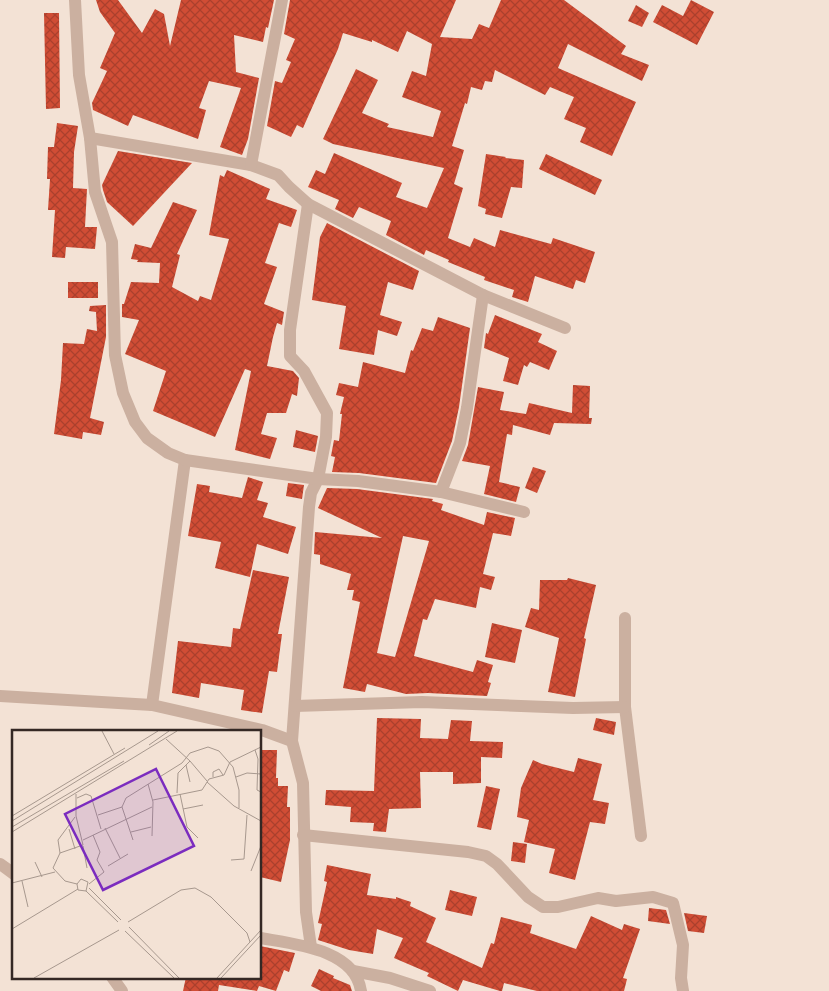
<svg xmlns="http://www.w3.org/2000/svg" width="829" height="991" font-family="Raleway,sans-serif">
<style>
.building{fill:url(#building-cross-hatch);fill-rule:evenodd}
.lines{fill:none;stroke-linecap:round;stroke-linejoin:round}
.street{stroke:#cbb0a0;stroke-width:12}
.inset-road{fill:none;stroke:#a7988e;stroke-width:1}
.view{fill:#7b2cbf;fill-opacity:0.15;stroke:#7b2cbf;stroke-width:2.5}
.inset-edge{fill:none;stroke:#342824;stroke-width:2.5}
</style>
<defs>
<pattern id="building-cross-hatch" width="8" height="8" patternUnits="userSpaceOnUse" patternTransform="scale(1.25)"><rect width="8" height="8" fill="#d04d35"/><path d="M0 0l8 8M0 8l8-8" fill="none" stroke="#aa402d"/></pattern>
</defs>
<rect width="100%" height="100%" fill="#f3e2d5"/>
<g class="building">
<path d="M96,0H118L142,33L155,9L164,14L170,46L181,0H274L268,28L266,27L263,42L234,35L236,72L259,78L248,139L242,155L220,147L241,88L209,81L199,108L206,110L198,139L133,115L128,126L93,110L92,103L107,71L100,68L115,33L100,12Z"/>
<path d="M290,0H456L440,37L472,39L479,24L489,28L501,0H564L626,46L621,54L649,65L642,81L568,44L558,68L636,102L612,156L580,142L586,128L564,119L574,97L550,87L545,95L495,70L492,82L485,81L482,90L471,87L467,104L465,103L452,146L464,150L454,184L463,188L448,238L470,247L474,238L495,247L500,230L551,244L553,238L595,252L585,283L576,280L573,289L535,276L528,302L512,297L514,290L484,280L485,277L448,262L449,260L426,250L424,255L386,235L391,221L359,207L353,218L335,209L339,200L308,187L316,170L325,174L334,153L402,183L396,197L427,208L444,168L333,144L323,139L356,69L378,80L362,113L389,124L387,127L433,137L441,111L402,97L412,71L426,76L432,44L407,31L398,52L372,40V42L343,33L338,49L303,128L297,125L291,137L267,126L275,81L282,83L291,62L286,60L295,39L284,34Z"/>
<path d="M691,0L714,12L697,45L653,22L662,5L683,16Z"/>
<path d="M636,5L649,13L642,27L628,21Z"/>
<path d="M44,13H59L60,108L46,109Z"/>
<path d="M57,123L78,126L74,152L73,188L87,189L85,227H97L95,249L66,247L65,258L52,257L55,210H48L50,179H47L48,147H54Z"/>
<path d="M118,151L192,163L133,226L107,202L103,190L102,185Z"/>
<path d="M486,154L506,157L505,158L524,160L522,188L511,187L502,218L485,214L486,209L478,206Z"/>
<path d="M546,154L602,180L595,195L539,169Z"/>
<path d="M227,170L270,189L266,199L297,210L291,227L279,223L265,263L277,267L264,304L284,312L282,325L277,323L273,337L267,366L293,371L299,378L297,396L292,394L286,413H267L261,434L277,438L270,459L235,450L251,371L245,369L215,437L153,411L166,371L125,354L139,320L122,317V304H124L131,282L159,283L160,263L137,262L138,260L131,259L135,244L151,248L173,202L197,210L177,254L180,255L172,287L198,301L200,296L211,300L229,239L209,235L220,175L224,177Z"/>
<path d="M327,223L419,271L413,290L388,282L380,315L402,322L397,336L378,330L374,355L339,349L346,306L312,300L320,237Z"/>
<rect x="68" y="282" width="30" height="16"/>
<path d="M106,305V337L90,418L104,422L101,435L83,432L82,439L54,434L61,380L63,343L84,344L87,329L97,331L96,312L89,311L90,306Z"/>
<path d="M495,315L542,334L538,342L557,351L549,370L530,362L527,367L524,365L518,385L503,381L509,358L484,348L486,333L488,334Z"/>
<path d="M438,317L470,328L459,407L452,441L436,483L359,473L332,472L335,457L331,456L334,440L339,441L342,414H340L344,397L336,395L339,383L358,387L363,362L405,373L411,350L413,351L422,328L433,331Z"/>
<path d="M573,385L590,386L589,418H592L591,424L554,423L550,435L513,425L512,435L507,434L499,482L520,487L516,502L484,494L490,466L462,461L468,445L478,387L504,392L500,410L526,414L529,403L572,413Z"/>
<path d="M296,430L318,436L315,452L293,447Z"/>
<path d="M533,467L546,471L537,493L525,488Z"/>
<path d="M248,477L263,482L257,500L268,503L263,517L296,527L288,554L257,544L250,577L215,568L221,542L188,536L197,484L210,486L209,492L242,498Z"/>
<path d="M288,483L304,485L302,499L286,496Z"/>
<path d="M327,488L357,489L433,499L432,501L443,504L441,510L484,525L487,512L515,518L511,536L493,533L483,574L495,577L491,590L480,587L476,608L435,599L427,620L423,619L414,656L473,672L477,660L493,665L488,682L491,683L487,696L428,693L406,694L367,684L365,692L343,688L360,602L352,600L354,590H347L351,574L320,564V555L314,554L315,532L382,538L318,508ZM403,536L429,541L395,657L377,653Z"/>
<path d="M253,570L289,577L278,634H282L277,672L269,671L262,713L241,710L244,690L201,683L199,698L172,693L178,641L231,647L233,628L240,629Z"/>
<path d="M568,578L596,585L584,638L586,639L575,697L548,692L559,638L525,627L531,608L539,610L540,580H567Z"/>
<path d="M492,623L522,630L515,663L485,657Z"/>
<path d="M377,718L421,719L420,738L448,739L451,720L472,721L470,741L503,742L502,758L481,757V783L453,784V772H420L421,808L389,809L386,832L373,831L374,823L350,822L351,807L325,805L326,790L374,791Z"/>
<path d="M596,718L616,722L614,735L593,730Z"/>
<path d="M260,750H277L276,778H278V786H288L287,807H290V840L281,882L260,877Z"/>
<path d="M578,758L602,764L593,800L609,803L605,824L590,822L575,880L549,873L555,849L524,842L529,820L517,817L521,788L533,760L542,764L574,772Z"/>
<path d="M486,786L500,789L491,830L477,827Z"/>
<path d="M513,842L527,844L525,863L511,861Z"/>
<path d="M327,865L371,874L367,895L396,899V897L411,902L410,906L436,918L426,942L482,968L491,943L494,944L501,917L532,925L530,933L576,949L591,916L622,930L624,924L640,929L623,978L627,979L624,991H537L504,983L502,991H500L463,980L458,991L427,976L429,973L394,958L403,938L377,929L373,954L349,950L318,940L322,924L318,923L327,882L324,881Z"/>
<path d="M450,890L477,897L472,916L445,910Z"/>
<path d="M649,908L666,910L670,924L648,921Z"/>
<path d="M684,913L707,916L704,933L688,931Z"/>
<path d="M260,946L295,953L289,972L284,970L276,991L259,986L257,991L219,985L218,991H183L186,977H260Z"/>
<path d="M319,969L334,976L333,978L350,985L352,991H321L311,986Z"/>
</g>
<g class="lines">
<g class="street">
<path d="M75,0L79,75L90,138L95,192L112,242L115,355L123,393L135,422L147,438L168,453L185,460L152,705"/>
<path d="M90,138L251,165L278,175L289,187L308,204L483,295L565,328"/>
<path d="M251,165L282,0"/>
<path d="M308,204L290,330V356L304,371L327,413L326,437L318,479L311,493L309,507L292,741L303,783L306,912L311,947"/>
<path d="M185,460L318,479L358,481L441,492L524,512"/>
<path d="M441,492L460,443L467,408L483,295"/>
<path d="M625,618V707L641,836"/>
<path d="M0,696L152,705L262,730L292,741"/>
<path d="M295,706L422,702L573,708L625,707"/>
<path d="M303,835L468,852L486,856L497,864L528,897L543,907H558L598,898L616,901L653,897L673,903L683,945L681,978L683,991"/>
<path d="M0,864L14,874"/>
<path d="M260,938C294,944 355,949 361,991"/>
<path d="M353,971L390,978L430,991"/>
<path d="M112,977L122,991"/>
</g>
</g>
<g transform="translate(12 730)">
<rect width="249" height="249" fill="#f3e2d5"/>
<path class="inset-road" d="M90,1L102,24M154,9L178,31L166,43L165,63M137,15L157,1M243,20L246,29L245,60L249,62M178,31L195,51M218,32L249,17M174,35L178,52M201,47V42L207,39L211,45M224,47L235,43L249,44M195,52L222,76L249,91M136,54L141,72L140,106M64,64V86L71,115L48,123L41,138L53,151L65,154M168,64L175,97L186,108M65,68L74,64L79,66L89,99M141,70L190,60L197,49L212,45L218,32M110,77L121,110M171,79L191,75M86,85L110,77L114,68L170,33L178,23L196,17L207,21L221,37L227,60V78M0,86L113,18M0,91L146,1M0,97L112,31M93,98L108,128M57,99L63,119M0,102L165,1M119,102L139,97M71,110L140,77M71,116L75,138M48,123L46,110L63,87M219,130L232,129L235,85M23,132L30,147M96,136L116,124M239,141L249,116M10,151L16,177M0,153L43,142M77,154L92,142L85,130L88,122L81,105M77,158L109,190M74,161L76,152L69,149L65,154L66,160L74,161L106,192M116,192L169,160L183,158L199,167L235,203L238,212M117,197L167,248M0,199L66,159M113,201L162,248M22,248L107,200M205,248L249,200M209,248L249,205"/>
<path class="view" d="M144,39L182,116L91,160L53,84Z"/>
<rect width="249" height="249" class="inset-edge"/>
</g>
</svg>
